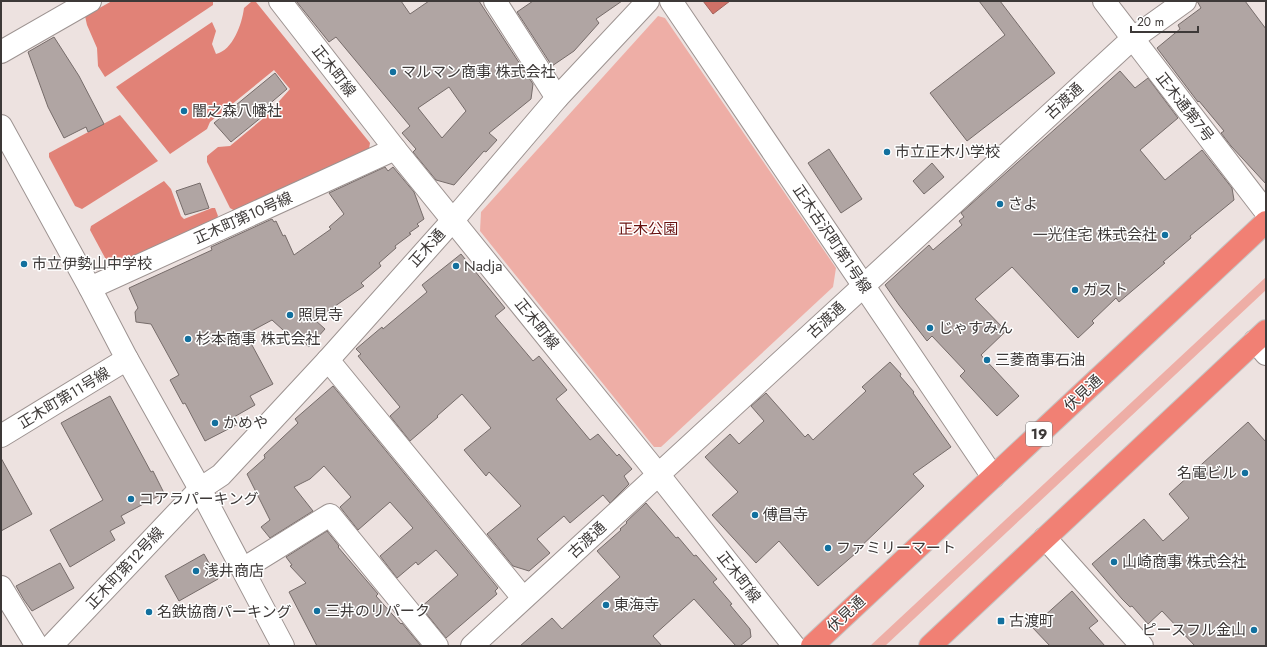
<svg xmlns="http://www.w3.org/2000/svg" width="1267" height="647" font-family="Jost,'Noto Sans JP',sans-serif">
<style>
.green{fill:#eeaea6}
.forest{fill:#e18277}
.water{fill:#cf7167;stroke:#a36059}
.building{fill:#b0a5a3;stroke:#766c6a;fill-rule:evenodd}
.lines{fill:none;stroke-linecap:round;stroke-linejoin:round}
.minor-casing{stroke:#9d9391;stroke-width:24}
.highway-casing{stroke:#c5c4c3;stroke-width:24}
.minor{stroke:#fff;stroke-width:22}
.highway{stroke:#f18074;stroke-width:22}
.poi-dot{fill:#12709e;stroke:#fff;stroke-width:1.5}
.labels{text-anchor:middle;stroke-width:3;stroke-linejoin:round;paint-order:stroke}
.shield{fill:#fff;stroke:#777474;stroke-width:1}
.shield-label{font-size:14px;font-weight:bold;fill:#3d3938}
.street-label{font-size:15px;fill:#3d3938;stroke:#fff}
.poi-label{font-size:15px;fill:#3d3938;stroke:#fff;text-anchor:start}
.park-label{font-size:15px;fill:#681210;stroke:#fff}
</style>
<rect width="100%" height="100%" fill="#ede2e0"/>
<g class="green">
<path d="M658,16L665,18L836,268L833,287L661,447H654L480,231L481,212Z"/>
<path d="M1266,277V290L885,646H870Z"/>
</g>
<g class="forest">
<path d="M112,1H213V5L105,77L98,66L97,48L87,25L85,16Z"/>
<path d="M251,2H256L370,143L369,149L235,211L230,208L207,162V156L218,147L230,146L265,117L290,89L274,70L210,122L207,129L170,154L116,87L212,22L216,31L212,44L216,54C233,50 242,24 244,8Z"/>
<path d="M120,115L158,161L82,209L75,206L49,157V153Z"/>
<path d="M164,181L171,189L181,216L184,219L212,208H215L218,216L216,219L110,267L90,230L91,226Z"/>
</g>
<path class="water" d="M703,1H730L713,14Z"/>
<g class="building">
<path d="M296,1H401L410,14L429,1H479L533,84L531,99L489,133L497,140L486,152L484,151L454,185L436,180L413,152L416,149L402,133L410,126L336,37L329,42ZM449,87L466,111L442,138L418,108Z"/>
<path d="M533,1H622L596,19L599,23L574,51L552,66L517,12Z"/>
<path d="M979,1H1000L1055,73L967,141L930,93L1005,35Z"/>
<path d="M1197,1H1245L1266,29V184L1231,146L1221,133L1224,131L1199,101L1198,102L1157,48L1180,29L1178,25L1201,8Z"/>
<path d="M54,37L79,76L104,124L88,132L86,127L64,138L48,107L28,52Z"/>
<path d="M1120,71L1135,88L1148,78L1178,118L1140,150L1165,180L1202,150L1232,188L1234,200L1190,236L1191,238L1163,262L1165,263L1119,302L1116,298L1092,321L1094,323L1078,338L1012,267L975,299L1006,331L981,355L1019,396L997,416L960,376L965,371L932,336L927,341L899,305L885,285L929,245L933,250L962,225L959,221L964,217L961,213Z"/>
<path d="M275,73L287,89L260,112L263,116L231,142L214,123Z"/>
<path d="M829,149L862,199L841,213L808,163Z"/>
<path d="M932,163L944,177L924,194L913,181Z"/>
<path d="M385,167L388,171L393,167L414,192L424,219L417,224L419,226L409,233L411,234L395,246L396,248L379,263L381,266L361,283L364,286L315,320L325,329L309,347L297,336L294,340L272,320L246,334L273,384L250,396L255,405L234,417L238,424L205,441L185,403L183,404L170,380L179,375L151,324L136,322L135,312L138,308L129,288L212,250L211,247L272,219L274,222L276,221L283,236L285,235L294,255L331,229L329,227L344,214L329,193Z"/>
<path d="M200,183L209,208L185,215L176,191Z"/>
<path d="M461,254L505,308L495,316L533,361L539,356L567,390L556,399L590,440L598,434L617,456L619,454L632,469L624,476L629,484L610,503L603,495L570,523L564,516L537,539L550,553L529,571L513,566L487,534L521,506L489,472L486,476L464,450L491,428L462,394L437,416L438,417L410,441L390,416L400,407L358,356L361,354L356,349L382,327L383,329L427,292L422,285Z"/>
<path d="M890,362L901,374L900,376L914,392L913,393L951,447L913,474L924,486L855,552L856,553L818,586L779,541L756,563L712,515L738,492L705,457L730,434L739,444L764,421L751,406L766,393L805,437L808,434L813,440L866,391L862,387Z"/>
<path d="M333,386L498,588L495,591L497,594L446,638L421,607L458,575L436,550L418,565L416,562L397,578L380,556L413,528L390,502L358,530L340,507L351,497L324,466L310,479L294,487L313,511L270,538L261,527L270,520L247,474L265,458L264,455L298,423L295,419Z"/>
<path d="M110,396L151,472L153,471L164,493L121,516L125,523L110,531L115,540L70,567L50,530L103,500L61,423Z"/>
<path d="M1248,422L1266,442V646H1195L1162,611L1148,624L1132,606L1130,607L1122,599L1092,564L1144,519L1163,541L1189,518L1169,494Z"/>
<path d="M1,458L32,514L1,531Z"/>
<path d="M646,503L676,538L678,537L694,556L696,555L717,579L713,582L732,604L730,605L750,629L751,637L740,646H736L694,599L653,636L662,646H520L552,618L562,629L620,577L597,551L621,530L620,529L627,523L626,522Z"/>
<path d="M327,531L339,546L338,547L378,594L376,596L401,624L402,623L421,646H317L289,592L306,583L290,566L292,565L286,557Z"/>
<path d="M204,554L218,579L179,601L165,576Z"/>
<path d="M60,563L74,588L32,611L24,600L16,586Z"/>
<path d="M1072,591L1098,621L1089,628L1105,646H1050L1032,627Z"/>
</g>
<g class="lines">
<defs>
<g id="minor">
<path d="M280,1L395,149L658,474L794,646"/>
<path d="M495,1L557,98"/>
<path d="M671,1L993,477"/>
<path d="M1104,1L1266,212"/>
<path d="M1,52L90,1"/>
<path d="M1,126L90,288L127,359L200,489L283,646"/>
<path d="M90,288L395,149"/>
<path d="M1255,341L1266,354"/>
<path d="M328,360L523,598"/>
<path d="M1,436L127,359"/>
<path d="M1045,538L1142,646"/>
<path d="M243,569L330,515L437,646"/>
<path d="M1,587L37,646"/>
<path d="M51,646L200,489L221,475L328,360L453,220L557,98L648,1"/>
<path d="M472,646L1132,39L1185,1"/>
</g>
<g id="highway">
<path d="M812,646L1266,222"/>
<path d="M930,646L1266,331"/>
</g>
</defs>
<use href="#minor" class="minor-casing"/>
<use href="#highway" class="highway-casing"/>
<use href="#minor" class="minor"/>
<use href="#highway" class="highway"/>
</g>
<g class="poi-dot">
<circle cx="393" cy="72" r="4"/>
<circle cx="184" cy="111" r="4"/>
<circle cx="887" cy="152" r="4"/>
<circle cx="1000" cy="204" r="4"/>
<circle cx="1165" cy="235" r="4"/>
<circle cx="24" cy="264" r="4"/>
<circle cx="456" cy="266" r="4"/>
<circle cx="1075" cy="290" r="4"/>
<circle cx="290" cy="315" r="4"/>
<circle cx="930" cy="328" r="4"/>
<circle cx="188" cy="339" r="4"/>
<circle cx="987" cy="360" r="4"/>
<circle cx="215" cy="423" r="4"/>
<circle cx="1245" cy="473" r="4"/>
<circle cx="131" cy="499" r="4"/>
<circle cx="755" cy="515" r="4"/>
<circle cx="828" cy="548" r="4"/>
<circle cx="1114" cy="562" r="4"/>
<circle cx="196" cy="571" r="4"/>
<circle cx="606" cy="605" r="4"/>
<circle cx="317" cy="611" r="4"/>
<circle cx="149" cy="612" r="4"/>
<rect x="997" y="617" width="8" height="8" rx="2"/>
<circle cx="1254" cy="630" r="4"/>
</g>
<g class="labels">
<rect class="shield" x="1026" y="422" width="26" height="24" rx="3"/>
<g class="shield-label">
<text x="1039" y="439">19</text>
</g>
<g class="street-label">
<text transform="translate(334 71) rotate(52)" y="5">正木町線</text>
<text transform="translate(1064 101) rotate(-43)" y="5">古渡通</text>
<text transform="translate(1185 107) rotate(52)" y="5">正木通第7号</text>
<text transform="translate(243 218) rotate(-24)" y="5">正木町第10号線</text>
<text transform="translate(832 239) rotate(56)" y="5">正木古沢町第1号線</text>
<text transform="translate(427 248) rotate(-48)" y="5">正木通</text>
<text transform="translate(826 320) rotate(-43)" y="5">古渡通</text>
<text transform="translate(537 324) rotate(51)" y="5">正木町線</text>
<text transform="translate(1083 393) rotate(-43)" y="5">伏見通</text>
<text transform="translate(64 398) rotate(-31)" y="5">正木町第11号線</text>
<text transform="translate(587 540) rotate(-43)" y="5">古渡通</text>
<text transform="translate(125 568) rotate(-47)" y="5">正木町第12号線</text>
<text transform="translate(739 577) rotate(52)" y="5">正木町線</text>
<text transform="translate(846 614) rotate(-43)" y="5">伏見通</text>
</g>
<g class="poi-label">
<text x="401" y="77">マルマン商事 株式会社</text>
<text x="192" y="116">闇之森八幡社</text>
<text x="895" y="157">市立正木小学校</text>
<text x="1008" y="209">さよ</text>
<text x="1157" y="240" text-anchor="end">一光住宅 株式会社</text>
<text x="32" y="269">市立伊勢山中学校</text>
<text x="464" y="271">Nadja</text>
<text x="1083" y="295">ガスト</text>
<text x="298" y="320">照見寺</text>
<text x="938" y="333">じゃすみん</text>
<text x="196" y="344">杉本商事 株式会社</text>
<text x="995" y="365">三菱商事石油</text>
<text x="223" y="428">かめや</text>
<text x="1237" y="478" text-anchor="end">名電ビル</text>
<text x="139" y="504">コアラパーキング</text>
<text x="763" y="520">傅昌寺</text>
<text x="836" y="553">ファミリーマート</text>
<text x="1122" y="567">山崎商事 株式会社</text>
<text x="204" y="576">浅井商店</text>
<text x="614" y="610">東海寺</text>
<text x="325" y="616">三井のリパーク</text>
<text x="157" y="617">名鉄協商パーキング</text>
<text x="1009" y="626">古渡町</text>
<text x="1246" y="635" text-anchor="end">ピースフル金山</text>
</g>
<g class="park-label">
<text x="648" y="234">正木公園</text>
</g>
</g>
<rect width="1267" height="647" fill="none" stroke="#3d3938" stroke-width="4"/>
<path d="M1131 26v6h67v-6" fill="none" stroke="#3d3938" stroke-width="2"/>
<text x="1137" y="26" font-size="12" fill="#3d3938" stroke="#ffffff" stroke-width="3" paint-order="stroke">20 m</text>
</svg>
